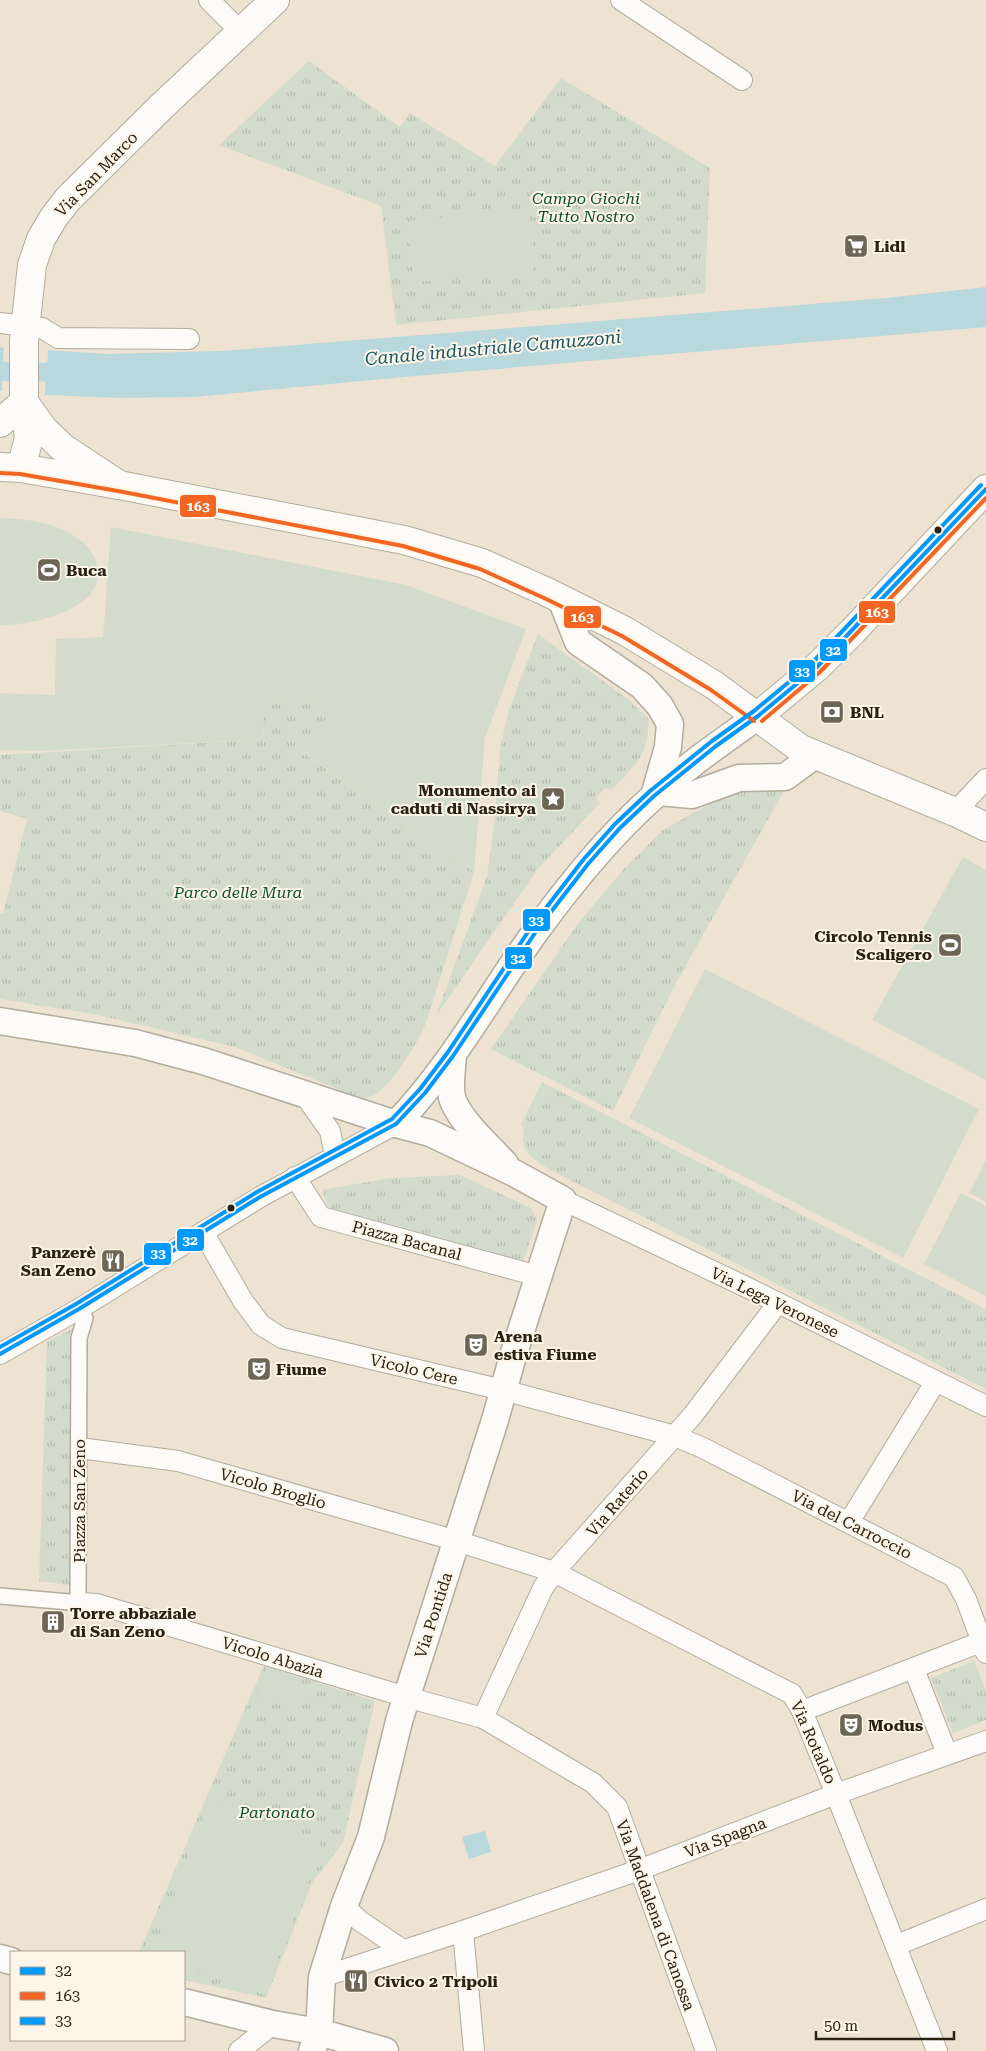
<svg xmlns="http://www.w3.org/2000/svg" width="986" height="2051" font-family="'Roboto Serif',serif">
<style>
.grass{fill:url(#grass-tufts)}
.garden{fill:#d3dccc}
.water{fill:#b9d8dd}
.pier{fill:#eee3d2}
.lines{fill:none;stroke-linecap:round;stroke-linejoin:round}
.canal{stroke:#b9d8dd;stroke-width:19}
.pedestrian-casing{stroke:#b3ab9d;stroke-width:18}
.minor-casing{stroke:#b3ab9d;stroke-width:22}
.tertiary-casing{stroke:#b3ab9d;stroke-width:29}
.secondary-casing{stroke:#b3ab9d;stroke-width:30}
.primary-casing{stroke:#b3ab9d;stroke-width:30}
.pedestrian{stroke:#fcfbf8;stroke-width:15}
.minor{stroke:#fcfbf8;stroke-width:20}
.tertiary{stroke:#fcfbf8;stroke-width:26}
.secondary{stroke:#fcfbf8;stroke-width:28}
.primary{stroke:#fcfbf8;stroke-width:28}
.bus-1-casing{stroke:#fef5e8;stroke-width:8}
.bus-2-casing{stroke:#fef5e8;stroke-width:8}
.bus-3-casing{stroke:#fef5e8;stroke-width:8}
.bus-1{stroke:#09f;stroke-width:4}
.bus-2{stroke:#f26522;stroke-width:4}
.bus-3{stroke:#09f;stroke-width:4}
.bus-dot{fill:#282114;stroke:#fef5e8;stroke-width:2}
.labels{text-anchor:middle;stroke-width:4;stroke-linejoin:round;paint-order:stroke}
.street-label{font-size:16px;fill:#282114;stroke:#fef5e8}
.park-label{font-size:16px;font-style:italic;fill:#085132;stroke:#fef5e8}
.poi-label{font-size:16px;font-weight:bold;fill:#282114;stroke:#fef5e8;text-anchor:start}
.water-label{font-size:18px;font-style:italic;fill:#155967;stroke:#fef5e8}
.line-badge{stroke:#fef5e8;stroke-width:2}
.badge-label{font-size:14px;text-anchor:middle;font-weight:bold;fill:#fff}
</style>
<defs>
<pattern id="grass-tufts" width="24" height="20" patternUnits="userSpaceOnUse" patternTransform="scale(1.25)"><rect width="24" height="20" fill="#d3dccc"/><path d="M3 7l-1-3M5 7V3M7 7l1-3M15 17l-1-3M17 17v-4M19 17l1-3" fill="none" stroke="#b5bcae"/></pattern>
</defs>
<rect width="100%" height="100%" fill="#eee3d2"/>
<g class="grass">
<path d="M309,61L400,127L410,113L495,166L561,78L710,168L705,293L396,325L381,206L219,145Z"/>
<path d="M538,634L629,700L648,718C651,752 634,768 611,790L605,788L596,798L600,803L537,870L436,1016L487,876L495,818L500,750L508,712Z"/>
<path d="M276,696L310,699L329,714L305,754L474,872L426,1023C418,1042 392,1086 374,1095C370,1098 363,1097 359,1098L235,1047L93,1014L0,999V913H3L27,819L0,811V755L264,739L261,703Z"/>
<path d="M748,788L784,791L675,985L613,1111L491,1049L579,922L623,870L663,830L704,807Z"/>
<path d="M542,1082L986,1309V1389L550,1170C540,1163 526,1156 524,1144C522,1135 526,1132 521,1124Z"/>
<path d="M460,1175L531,1208L537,1220L522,1265L329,1209L322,1190L390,1178Z"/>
<path d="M77,1326L75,1586L39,1581L47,1342Z"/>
<path d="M974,1661L986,1690V1720L953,1733L931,1678Z"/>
<path d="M264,1665L375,1701L343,1843L313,1881L266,1998L184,1980V1952H139Z"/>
</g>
<g class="garden">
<path d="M529,210L534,272L414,282L409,221Z"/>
<path d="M0,518C19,519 38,520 56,527C72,533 90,544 96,561C113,608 32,626 0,625Z"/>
<path d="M111,527L406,585L526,629L485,738L474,872L305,754L328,714L310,699L276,696L261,703L264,739L46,751L0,750V693L55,695L56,639L103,637Z"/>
<path d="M963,857L986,870V1080L872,1020Z"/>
<path d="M705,969L979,1109L903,1258L629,1118Z"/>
<path d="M986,1161V1202L969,1193Z"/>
<path d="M961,1193L986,1206V1296L924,1264Z"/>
<path d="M264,1674L308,1689L300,1711L257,1696Z"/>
<path d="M209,1801L321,1842L265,1995L184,1965V1952H153Z"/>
</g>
<g class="water">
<path d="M986,287V327L404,377L195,397L119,398L45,395L48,350L106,354L221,351L886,298Z"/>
<path d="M0,347L4,348L2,391H0Z"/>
<path d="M485,1831L491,1852L469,1859L462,1837Z"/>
</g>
<g class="pier">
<path d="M4,345L7,348L5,391L2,394Z"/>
<path d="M46,350H48L44,397L42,394Z"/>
</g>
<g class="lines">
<path class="canal" d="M0,371L18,373L72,371"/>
<defs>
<g id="pedestrian">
<path d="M0,1596L81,1603"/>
<path d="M81,1603L78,1598L79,1338L85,1318"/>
</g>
<g id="minor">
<path d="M209,0L241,32"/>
<path d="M621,0L742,80"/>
<path d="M0,323L42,328L58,338L189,339"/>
<path d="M955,812L986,779"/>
<path d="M303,1093L330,1131L335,1156"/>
<path d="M295,1177L321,1217L538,1276"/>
<path d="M563,1200L742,1285L986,1406"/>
<path d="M203,1232L243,1301L261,1325L282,1338L503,1390L675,1436L703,1448L954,1577L966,1599L986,1653"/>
<path d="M0,1354L79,1309L260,1197L396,1124"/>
<path d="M87,1449L178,1461L457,1541L554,1572L792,1694L802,1711L836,1794L937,2051"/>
<path d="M849,1522L936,1381"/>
<path d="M81,1603L97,1604L406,1697L483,1718L593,1783L617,1807L706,2051"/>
<path d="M914,1669L947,1754"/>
<path d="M802,1711L986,1640"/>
<path d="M483,1718L543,1588L554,1572L693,1415L778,1303"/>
<path d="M344,1906L360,1921L403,1950"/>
<path d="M463,1931L474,2051"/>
<path d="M897,1945L986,1909"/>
<path d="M322,1977L463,1931L639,1870L836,1794L986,1741"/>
<path d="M239,2051L273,2024"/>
</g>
<g id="tertiary">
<path d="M561,599L578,642L642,686L660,706L670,724L668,747L654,796"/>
<path d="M659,792L692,795L739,778L785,777L815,755"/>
<path d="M0,1021L135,1043L203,1061L396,1124L430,1133L514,1173L563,1200L513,1356L495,1420L399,1721L371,1837L344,1906L322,1977L319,2032L312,2051"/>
<path d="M453,1056C452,1071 448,1090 454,1103C465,1126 488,1145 505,1164"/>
<path d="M396,1124C452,1066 489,996 536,931C571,883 609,836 653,797C685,767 722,742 758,716"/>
<path d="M0,1958L11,1961"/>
<path d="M184,2002L273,2024L319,2032L385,2051"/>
</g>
<g id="secondary">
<path d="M26,405L44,430L63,448L119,485"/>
<path d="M0,423L24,402"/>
<path d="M21,468L29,438L24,402V341L27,311L32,265L41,239L54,217L68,199L162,106L275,0"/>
</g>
<g id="primary">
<path d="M0,467L21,468L119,485L404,540L482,563L547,592L625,631L714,685L801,749L955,812L986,827"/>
<path d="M758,716L817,667L853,631L986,489"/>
</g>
</defs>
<use href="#pedestrian" class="pedestrian-casing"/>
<use href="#minor" class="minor-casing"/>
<use href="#tertiary" class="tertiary-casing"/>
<use href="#secondary" class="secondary-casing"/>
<use href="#primary" class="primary-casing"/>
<use href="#pedestrian" class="pedestrian"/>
<use href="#minor" class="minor"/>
<use href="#tertiary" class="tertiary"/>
<use href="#secondary" class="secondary"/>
<use href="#primary" class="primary"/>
<defs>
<path id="bus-1" d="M0,1354L79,1309L260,1197L396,1124L425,1093L453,1056L537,930L588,864L620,828L654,796L716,746L758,716L817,667L986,489"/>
<g id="bus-2">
<path d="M0,473L20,474L118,491L403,546L480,569L544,598L622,636L711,690L754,721"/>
<path d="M762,721L821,671L986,498"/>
</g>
<path id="bus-3" d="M0,1347L76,1304L257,1192L392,1119L420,1089L448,1052L532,926L583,860L615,824L650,791L712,741L754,711L813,662L981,485"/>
</defs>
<use href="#bus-1" class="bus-1-casing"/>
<use href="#bus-2" class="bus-2-casing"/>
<use href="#bus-3" class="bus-3-casing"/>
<use href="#bus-1" class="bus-1"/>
<use href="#bus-2" class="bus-2"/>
<use href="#bus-3" class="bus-3"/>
</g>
<defs>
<symbol id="supermarket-square" viewBox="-11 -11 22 22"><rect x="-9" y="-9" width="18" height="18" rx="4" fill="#6d6556" stroke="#fef5e8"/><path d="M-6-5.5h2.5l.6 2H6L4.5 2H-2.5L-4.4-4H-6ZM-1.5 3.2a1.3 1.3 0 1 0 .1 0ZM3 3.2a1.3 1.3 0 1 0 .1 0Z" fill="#fff"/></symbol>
<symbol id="stadium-square" viewBox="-11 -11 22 22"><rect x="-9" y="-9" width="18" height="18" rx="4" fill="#6d6556" stroke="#fef5e8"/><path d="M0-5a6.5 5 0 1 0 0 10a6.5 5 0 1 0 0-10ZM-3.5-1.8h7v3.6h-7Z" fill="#fff"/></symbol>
<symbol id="bank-square" viewBox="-11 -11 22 22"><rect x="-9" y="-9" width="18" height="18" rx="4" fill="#6d6556" stroke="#fef5e8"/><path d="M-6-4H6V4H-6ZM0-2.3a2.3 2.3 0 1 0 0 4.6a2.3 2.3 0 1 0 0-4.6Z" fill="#fff"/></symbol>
<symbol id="sight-square" viewBox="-11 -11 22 22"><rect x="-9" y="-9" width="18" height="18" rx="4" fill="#6d6556" stroke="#fef5e8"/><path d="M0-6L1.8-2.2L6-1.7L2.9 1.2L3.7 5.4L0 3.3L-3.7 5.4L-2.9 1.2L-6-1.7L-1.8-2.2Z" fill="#fff"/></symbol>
<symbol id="restaurant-square" viewBox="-11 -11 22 22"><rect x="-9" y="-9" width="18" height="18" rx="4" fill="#6d6556" stroke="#fef5e8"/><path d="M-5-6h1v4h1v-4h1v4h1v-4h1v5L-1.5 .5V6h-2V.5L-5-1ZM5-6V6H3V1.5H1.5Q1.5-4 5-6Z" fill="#fff"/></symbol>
<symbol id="theatre-square" viewBox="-11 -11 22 22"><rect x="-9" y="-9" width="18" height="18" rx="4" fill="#6d6556" stroke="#fef5e8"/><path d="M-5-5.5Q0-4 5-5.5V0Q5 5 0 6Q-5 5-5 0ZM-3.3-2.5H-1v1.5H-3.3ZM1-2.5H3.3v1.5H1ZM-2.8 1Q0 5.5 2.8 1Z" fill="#fff"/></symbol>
<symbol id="building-square" viewBox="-11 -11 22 22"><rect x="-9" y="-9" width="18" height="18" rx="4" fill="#6d6556" stroke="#fef5e8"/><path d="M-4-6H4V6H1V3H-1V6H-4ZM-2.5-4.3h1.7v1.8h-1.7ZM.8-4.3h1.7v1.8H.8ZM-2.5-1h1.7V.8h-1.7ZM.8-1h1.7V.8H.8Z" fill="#fff"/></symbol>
</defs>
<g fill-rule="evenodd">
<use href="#supermarket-square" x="842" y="232" width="28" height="28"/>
<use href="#stadium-square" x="35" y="556" width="28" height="28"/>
<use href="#bank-square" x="818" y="698" width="28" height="28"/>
<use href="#sight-square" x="539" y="785" width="28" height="28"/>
<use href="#stadium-square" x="936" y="931" width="28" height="28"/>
<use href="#restaurant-square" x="99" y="1247" width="28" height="28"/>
<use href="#theatre-square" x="462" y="1331" width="28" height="28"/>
<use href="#theatre-square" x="245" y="1355" width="28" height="28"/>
<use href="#building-square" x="39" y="1608" width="28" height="28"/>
<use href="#theatre-square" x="837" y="1711" width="28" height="28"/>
<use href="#restaurant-square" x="342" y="1967" width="28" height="28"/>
</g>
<g class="bus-dot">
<circle cx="938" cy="530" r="4.5"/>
<circle cx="231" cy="1208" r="4.5"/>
</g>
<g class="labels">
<g class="street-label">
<text transform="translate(96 174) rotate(-46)" y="6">Via San Marco</text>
<text transform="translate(407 1240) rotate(15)" y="6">Piazza Bacanal</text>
<text transform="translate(775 1302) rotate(26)" y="6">Via Lega Veronese</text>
<text transform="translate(414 1369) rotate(13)" y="6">Vicolo Cere</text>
<text transform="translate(273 1488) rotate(16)" y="6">Vicolo Broglio</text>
<text transform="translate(79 1501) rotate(-90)" y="6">Piazza San Zeno</text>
<text transform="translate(617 1502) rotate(-49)" y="6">Via Raterio</text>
<text transform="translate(852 1524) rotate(27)" y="6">Via del Carroccio</text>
<text transform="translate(433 1615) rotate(-72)" y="6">Via Pontida</text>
<text transform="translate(273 1657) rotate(17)" y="6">Vicolo Abazia</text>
<text transform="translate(814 1742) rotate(66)" y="6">Via Rotaldo</text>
<text transform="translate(725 1837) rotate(-21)" y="6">Via Spagna</text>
<text transform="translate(656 1915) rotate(70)" y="6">Via Maddalena di Canossa</text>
</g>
<g class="park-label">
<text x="586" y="204">Campo Giochi<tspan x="586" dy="18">Tutto Nostro</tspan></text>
<text x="238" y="898">Parco delle Mura</text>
<text x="277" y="1818">Partonato</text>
</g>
<g class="poi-label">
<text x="874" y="252">Lidl</text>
<text x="66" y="576">Buca</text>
<text x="850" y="718">BNL</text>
<text x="536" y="796" text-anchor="end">Monumento ai<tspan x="536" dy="18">caduti di Nassirya</tspan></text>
<text x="932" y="942" text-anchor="end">Circolo Tennis<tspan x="932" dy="18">Scaligero</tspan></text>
<text x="96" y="1258" text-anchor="end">Panzerè<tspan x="96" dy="18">San Zeno</tspan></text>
<text x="494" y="1342">Arena<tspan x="494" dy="18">estiva Fiume</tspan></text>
<text x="276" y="1375">Fiume</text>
<text x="70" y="1619">Torre abbaziale<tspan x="70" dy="18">di San Zeno</tspan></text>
<text x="868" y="1731">Modus</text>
<text x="374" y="1987">Civico 2 Tripoli</text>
</g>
<g class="water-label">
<text transform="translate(493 348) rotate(-5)" y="6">Canale industriale Camuzzoni</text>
</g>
</g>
<g class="line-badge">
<rect x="179" y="494" width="38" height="24" rx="5" fill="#f26522"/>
<rect x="858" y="600" width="38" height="24" rx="5" fill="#f26522"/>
<rect x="563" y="605" width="39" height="24" rx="5" fill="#f26522"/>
<rect x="819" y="638" width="29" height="24" rx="5" fill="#09f"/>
<rect x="788" y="659" width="28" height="24" rx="5" fill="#09f"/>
<rect x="522" y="908" width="29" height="24" rx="5" fill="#09f"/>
<rect x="504" y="946" width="29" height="24" rx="5" fill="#09f"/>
<rect x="176" y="1228" width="29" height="24" rx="5" fill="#09f"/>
<rect x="143" y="1242" width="29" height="24" rx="5" fill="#09f"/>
</g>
<g class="badge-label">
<text x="198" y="511">163</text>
<text x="877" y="617">163</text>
<text x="582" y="622">163</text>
<text x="833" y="655">32</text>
<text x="802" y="676">33</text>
<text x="536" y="925">33</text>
<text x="518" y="963">32</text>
<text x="190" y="1245">32</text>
<text x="158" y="1258">33</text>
</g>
<rect x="10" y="1951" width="175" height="90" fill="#fef5e8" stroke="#a8a093"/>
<rect x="20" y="1967" width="25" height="8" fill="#0099ff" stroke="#a8a093"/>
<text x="55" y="1976" font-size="15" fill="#282114">32</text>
<rect x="20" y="1992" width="25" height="8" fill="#f26522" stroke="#a8a093"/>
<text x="55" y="2001" font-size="15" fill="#282114">163</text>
<rect x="20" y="2017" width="25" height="8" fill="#0099ff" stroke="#a8a093"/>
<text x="55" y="2026" font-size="15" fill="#282114">33</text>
<path d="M816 2031v8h138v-8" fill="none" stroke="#282114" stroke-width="2.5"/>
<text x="824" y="2031" font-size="15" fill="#282114" stroke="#fef5e8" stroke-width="4" paint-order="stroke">50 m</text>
</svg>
